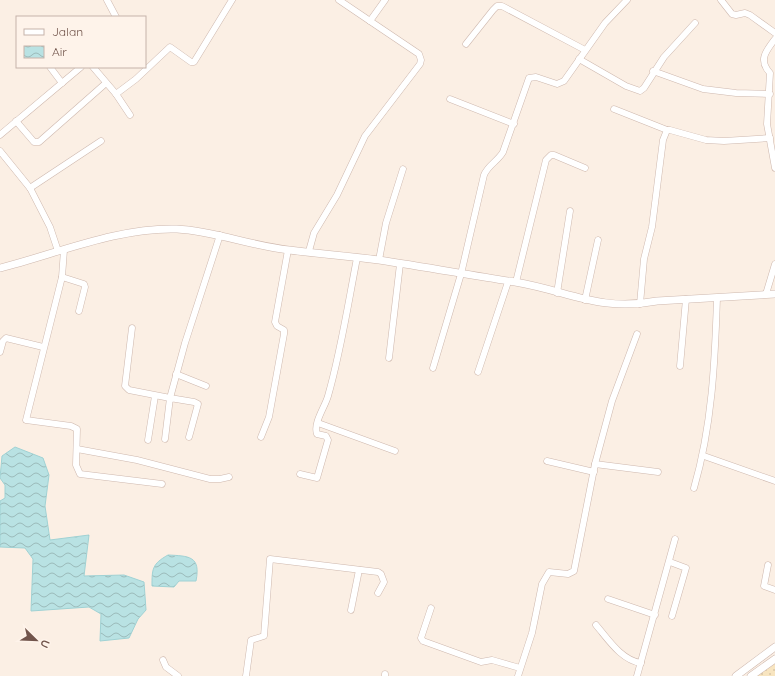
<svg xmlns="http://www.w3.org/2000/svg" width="775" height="676" font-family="Quicksand,sans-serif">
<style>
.sand{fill:url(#sand-dots)}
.water{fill:url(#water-waves);stroke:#a0d2d4}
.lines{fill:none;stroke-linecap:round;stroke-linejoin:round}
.minor-casing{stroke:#ceb8ae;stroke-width:7}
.tertiary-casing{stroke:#ceb8ae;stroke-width:8}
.minor{stroke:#fff;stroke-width:6}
.tertiary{stroke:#fff;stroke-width:7}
</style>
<defs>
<pattern id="sand-dots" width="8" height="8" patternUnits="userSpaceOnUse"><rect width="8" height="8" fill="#f8e5c0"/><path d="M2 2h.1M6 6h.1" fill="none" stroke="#d8c6a6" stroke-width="1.8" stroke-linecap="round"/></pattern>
<pattern id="water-waves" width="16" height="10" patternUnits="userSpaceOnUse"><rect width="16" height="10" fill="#b9e2e3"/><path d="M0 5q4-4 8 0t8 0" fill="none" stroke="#9bbaba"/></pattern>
</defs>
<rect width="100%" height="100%" fill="#fbefe4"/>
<path class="sand" d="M775,662V676H756Z"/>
<g class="water">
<path d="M15,447L43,458L49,475L45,506L50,540L89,535L84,576L124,575L144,582L146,610L138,619L129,638L100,641L101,614L89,607L31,611L33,559L25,548L0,547V501L5,498V485L0,478L2,456Z"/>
<path d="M168,555C189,556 201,556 196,581H179L174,587L152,586C152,569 152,564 168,555Z"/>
</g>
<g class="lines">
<defs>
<g id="minor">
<path d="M107,0L116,17"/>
<path d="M339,0L370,21"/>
<path d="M721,0L732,14L736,15L745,13L750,15L775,33"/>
<path d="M775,39C766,51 758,60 770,73L767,124L775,168"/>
<path d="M466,44L493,10L497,6H502L585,50"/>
<path d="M579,59L626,86L640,91L644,88L664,57L695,23"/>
<path d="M50,67L62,83"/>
<path d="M93,67L116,94L136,79L170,47L191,62H194L232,0"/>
<path d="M653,71L703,89L736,93L770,94"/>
<path d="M116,94L130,115"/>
<path d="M450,99L514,124"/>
<path d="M614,109L667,130"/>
<path d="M16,121L34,142H39L106,83"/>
<path d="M0,135L81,67"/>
<path d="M0,151L30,188L50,227L58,251"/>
<path d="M30,188L101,141"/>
<path d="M64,250L62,277L26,420L71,426L77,429L76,465L80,474L162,484"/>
<path d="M309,251L314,233L337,195L365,136L420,64L421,60L419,54L370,21L385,0"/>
<path d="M379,260L386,223L403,169"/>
<path d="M62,277L84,284L85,287L79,311"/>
<path d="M516,282L546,160L551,155H554L585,168"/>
<path d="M557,293L570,211"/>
<path d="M766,294L775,264"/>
<path d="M585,300L598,240"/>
<path d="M640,304L644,259L652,227L663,140L667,130H670L706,140L724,141L770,138"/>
<path d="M132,328L125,386L129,390L170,398L185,343L220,235"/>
<path d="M0,352L3,341L6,338L43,347"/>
<path d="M389,358L400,264"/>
<path d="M680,366L686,299"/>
<path d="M433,368L461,274L484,175C488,165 498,161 503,152L529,78L536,77L557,84L564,81L605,23L627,0"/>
<path d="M478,372L508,282"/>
<path d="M176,374L206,386"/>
<path d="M318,423L395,451"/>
<path d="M261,437L269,417L284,334V330L277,326L275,322L288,250"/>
<path d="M165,439L170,398L194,402L198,404L189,437"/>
<path d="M148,440L155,396"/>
<path d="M77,449L137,460L210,479H220L229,477"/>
<path d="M704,456L775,481"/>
<path d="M547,461L594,472"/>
<path d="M595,464L612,401L637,334"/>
<path d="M300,474L317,478L328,440L326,436L317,434C313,423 325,407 328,396C341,351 348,304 357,258"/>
<path d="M694,488C712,426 715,362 717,298"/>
<path d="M670,562L686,568L672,616"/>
<path d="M768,565L764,586L775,590"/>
<path d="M608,599L655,615"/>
<path d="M431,608L421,638L423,641L481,662L492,660L520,668"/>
<path d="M351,610L359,570"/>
<path d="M596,625C608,639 621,660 641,663"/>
<path d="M163,660L166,667L178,676"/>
<path d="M246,676L251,640L264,636L270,559L378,572L381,574L384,582L378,593"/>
<path d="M385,676V674"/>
<path d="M518,676L532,633L542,584L549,572L568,574L574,571L595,464L658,472"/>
<path d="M637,676L675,539"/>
</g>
<g id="tertiary">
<path d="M0,268C56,254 118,227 177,229C215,231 251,246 289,250C319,254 349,256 379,260C425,267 470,275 515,282C569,291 599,312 657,301L775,294"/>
<path d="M736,676L775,647"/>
<path d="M751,676L775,659"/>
</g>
</defs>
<use href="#minor" class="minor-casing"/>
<use href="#tertiary" class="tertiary-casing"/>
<use href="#minor" class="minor"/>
<use href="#tertiary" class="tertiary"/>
</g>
<rect x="16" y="16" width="130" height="52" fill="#fef3ea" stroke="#c6b3aa"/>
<rect x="24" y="29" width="20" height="6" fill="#ffffff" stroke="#c6b3aa"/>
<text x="52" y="36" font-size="12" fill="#71544b">Jalan</text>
<rect x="24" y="46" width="20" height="12" fill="url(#water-waves)" stroke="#c6b3aa"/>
<text x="52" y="56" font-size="12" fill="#71544b">Air</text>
<g transform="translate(36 640) rotate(113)" stroke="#fef3ea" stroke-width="3" paint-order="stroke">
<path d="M0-3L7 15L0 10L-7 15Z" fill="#71544b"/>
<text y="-6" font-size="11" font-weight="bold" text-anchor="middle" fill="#71544b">U</text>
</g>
</svg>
